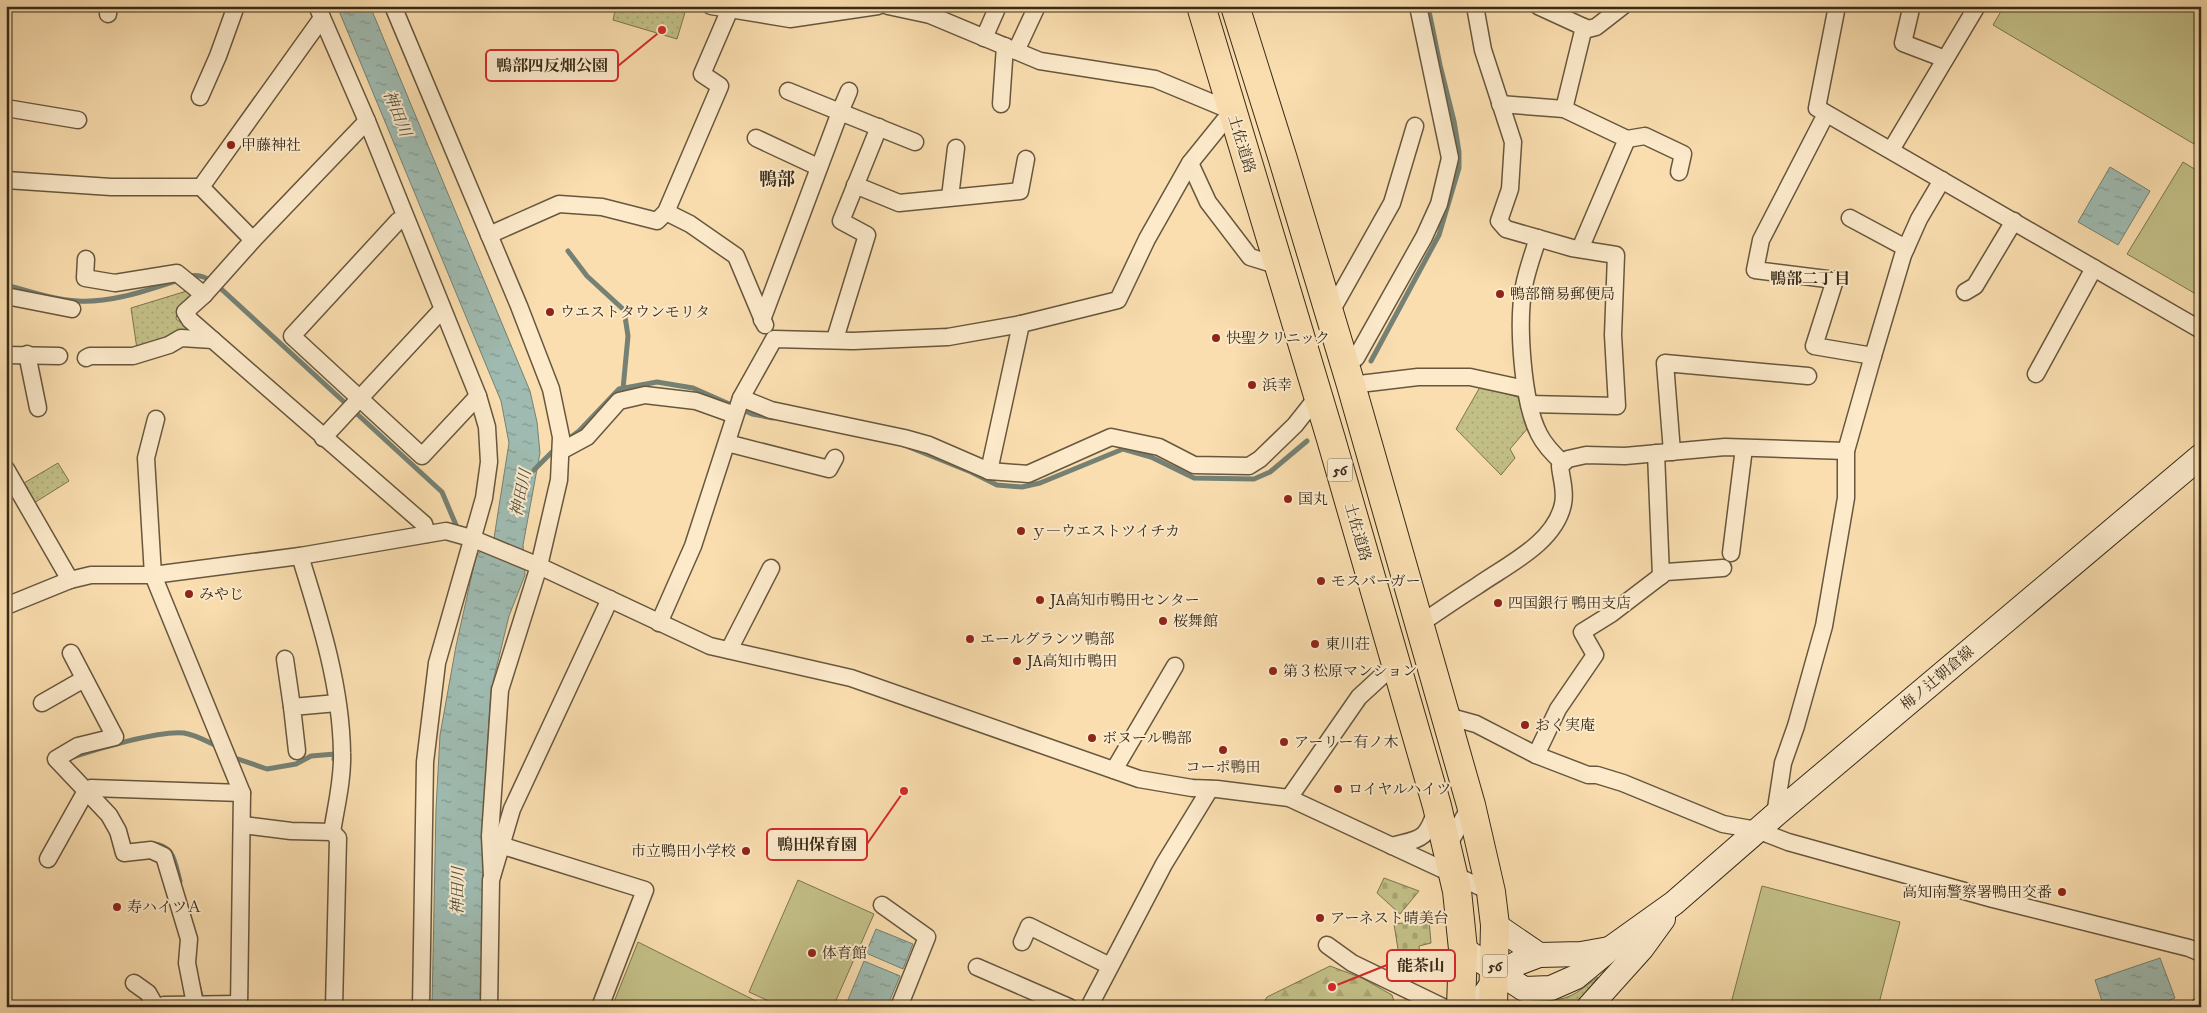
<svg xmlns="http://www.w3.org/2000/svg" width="2207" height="1013" font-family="'IM FELL DW Pica','Noto Serif JP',serif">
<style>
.grass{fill:url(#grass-dots);stroke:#7c7550}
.forest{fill:url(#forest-firs);stroke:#7c7550}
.cemetery{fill:url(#cemetery-stones);stroke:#7c7550}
.pitch{fill:#c3c087;stroke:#7c7550}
.water{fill:url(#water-ripples);stroke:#758174}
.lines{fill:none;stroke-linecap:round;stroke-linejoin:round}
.stream{stroke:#758174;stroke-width:5}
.street-casing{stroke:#67573e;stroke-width:19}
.secondary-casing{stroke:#362a19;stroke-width:26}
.highway-casing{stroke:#362a19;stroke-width:30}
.street{stroke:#fceacb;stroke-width:16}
.secondary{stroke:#fceacb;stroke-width:24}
.highway{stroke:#fadeaf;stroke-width:28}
.poi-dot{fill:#8f2418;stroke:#fceacb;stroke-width:2}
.labels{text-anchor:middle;stroke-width:4;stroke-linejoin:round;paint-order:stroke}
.shield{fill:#fceacb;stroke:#71644e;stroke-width:1}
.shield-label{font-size:14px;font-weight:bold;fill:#362a19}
.street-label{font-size:15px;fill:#362a19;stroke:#fceacb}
.poi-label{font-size:15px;fill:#362a19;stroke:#fceacb;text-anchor:start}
.water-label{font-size:16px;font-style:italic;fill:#504e3f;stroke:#fceacb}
.neighbourhood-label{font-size:16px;font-weight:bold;fill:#362a19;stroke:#fceacb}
.quarter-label{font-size:18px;font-weight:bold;fill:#362a19;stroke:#fceacb}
.leader{fill:none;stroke:#d62828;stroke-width:2}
.callout-dot{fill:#d62828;stroke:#fceacb;stroke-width:2}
.callout{fill:#fceacb;stroke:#d62828;stroke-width:2}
.callout-label{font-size:16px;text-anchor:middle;font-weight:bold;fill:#362a19}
</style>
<defs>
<pattern id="grass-dots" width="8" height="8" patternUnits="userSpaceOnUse" patternTransform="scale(1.25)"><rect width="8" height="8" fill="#c3c087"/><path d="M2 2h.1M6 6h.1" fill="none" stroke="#a8a574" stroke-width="1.8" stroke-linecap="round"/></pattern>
<pattern id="forest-firs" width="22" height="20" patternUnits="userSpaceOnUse" patternTransform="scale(1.25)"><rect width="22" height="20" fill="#c3c087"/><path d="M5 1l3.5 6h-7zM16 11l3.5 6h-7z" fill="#a8a574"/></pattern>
<pattern id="cemetery-stones" width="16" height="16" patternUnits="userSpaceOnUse" patternTransform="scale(1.25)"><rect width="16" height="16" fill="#c3c087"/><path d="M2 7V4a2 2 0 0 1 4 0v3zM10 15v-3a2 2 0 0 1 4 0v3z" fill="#a8a574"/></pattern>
<pattern id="water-ripples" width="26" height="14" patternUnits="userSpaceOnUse" patternTransform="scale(1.25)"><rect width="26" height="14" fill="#9fbbb1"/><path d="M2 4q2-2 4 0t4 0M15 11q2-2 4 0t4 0" fill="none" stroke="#82988f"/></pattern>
</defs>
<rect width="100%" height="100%" fill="#fadeaf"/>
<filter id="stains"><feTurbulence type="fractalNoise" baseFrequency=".004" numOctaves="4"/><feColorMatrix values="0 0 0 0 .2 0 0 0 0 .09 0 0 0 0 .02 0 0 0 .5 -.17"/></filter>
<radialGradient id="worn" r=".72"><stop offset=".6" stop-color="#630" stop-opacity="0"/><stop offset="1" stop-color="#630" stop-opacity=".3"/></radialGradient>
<g class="grass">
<path d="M616,6H662L686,9L677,39L613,20Z"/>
<path d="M190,290L194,295L177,313L176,319L193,332L137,349L131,308Z"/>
<path d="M1480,387L1518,397L1527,429L1510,449L1515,458L1501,475L1456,429Z"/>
<path d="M58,463L69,481L34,503L24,483Z"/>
<path d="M1598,977L1575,1007H1546L1537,999C1567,1003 1575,994 1598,977Z"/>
</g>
<path class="forest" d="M1330,966L1362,978L1392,995L1396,1007H1261L1267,997Z"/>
<g class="cemetery">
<path d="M1384,878L1419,891L1400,914L1377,893Z"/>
<path d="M1429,920L1431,943L1419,946L1421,975H1402L1394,924Z"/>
</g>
<g class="pitch">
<path d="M2004,6H2201V131L2194,144L1993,25Z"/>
<path d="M2183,162L2201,173V297L2127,254Z"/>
<path d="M798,880L874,914L833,1007H782L749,992Z"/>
<path d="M1762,886L1900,922L1878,1007H1730Z"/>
<path d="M638,942L768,1007H612Z"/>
</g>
<g class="water">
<path d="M337,6H370L530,391L537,422L540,453L523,545L525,575L509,616L491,690L487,752L481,1007H432L436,809L440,735L456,646L476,556L494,538L509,443L501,401Z"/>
<path d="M2110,167L2150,191L2118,245L2078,222Z"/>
<path d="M876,929L913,944L903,969L866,953Z"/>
<path d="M2160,958L2175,998L2153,1007H2104L2095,980Z"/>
<path d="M864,961L900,976L887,1007H845Z"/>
</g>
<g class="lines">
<g class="stream">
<path d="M568,251L587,276L624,310L628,336L623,389"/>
<path d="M187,277C200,273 208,278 218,286L442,492L456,525"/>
<path d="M6,285C29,291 54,300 78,301C112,303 147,290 179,280"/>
<path d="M1371,361L1439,235L1459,168V152L1454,121L1440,65L1428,6"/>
<path d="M567,440L579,431L619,389L657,382L693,388L752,414L773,418"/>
<path d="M909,447L971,472L997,485L1022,487L1040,483L1123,449L1151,457L1194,478L1254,479L1270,472L1307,441"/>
<path d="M534,470L556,448"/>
<path d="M73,757C97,749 160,730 184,733C196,735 206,741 217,746"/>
<path d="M238,759L267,769L296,764L311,756L335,754L334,759"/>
<path d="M150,844C174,843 175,863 180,881"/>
<path d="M198,984L201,996"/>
</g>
<defs>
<g id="street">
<path d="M317,6L367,121L478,396L487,427L489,462L484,498L437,663L425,762L421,1007"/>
<path d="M393,6L519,306L551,389L561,437L559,480L539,566L500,690L490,836L492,876"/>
<path d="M711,6L790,19L878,6"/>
<path d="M1475,6L1483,50L1513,142L1510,189L1499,221L1506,229L1572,248L1616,255L1613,335L1617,406L1529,404"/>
<path d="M1538,6L1588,29L1596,27L1623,6"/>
<path d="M1837,6L1817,108L2201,330"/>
<path d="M1911,9L1903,43L1945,59"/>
<path d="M108,14L109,6"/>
<path d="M984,38L998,6"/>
<path d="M1016,51L1037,6"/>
<path d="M788,91L840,112L849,91"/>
<path d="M200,97L218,56L236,6"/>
<path d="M1001,104L1005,46"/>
<path d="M1500,104L1564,109L1627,139L1580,249"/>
<path d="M6,108L78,120"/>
<path d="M1564,109L1584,27"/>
<path d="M1826,114L1761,240L1755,270L1835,280L1814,346L1873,356L1903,255L1919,219L1942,180"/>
<path d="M367,121L253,240L204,295L185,312L190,320L424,524L427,534"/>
<path d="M756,138L818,167"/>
<path d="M1627,139L1645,136L1683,154L1679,172"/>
<path d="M1891,150L1977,6"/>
<path d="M1190,163L1208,202L1250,257L1279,266"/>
<path d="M6,180L111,187H201L253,240"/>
<path d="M855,185L899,203L1020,191L1026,159"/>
<path d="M201,187L322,18"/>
<path d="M950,197L956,148"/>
<path d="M666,212L690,224L736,256L765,325"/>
<path d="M404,218L398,221L292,336L422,456L478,396"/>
<path d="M1850,218L1906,248"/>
<path d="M489,235L559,204L602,207L657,221L666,212L720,86L702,74L730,9"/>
<path d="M1538,238C1533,254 1527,270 1524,286C1517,322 1522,401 1539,434C1545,446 1553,454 1563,463"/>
<path d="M86,259L85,278L115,283L177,273L204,295"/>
<path d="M1965,292L1975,286L2014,221"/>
<path d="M6,296L72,309"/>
<path d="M1329,315L1392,203L1415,126"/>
<path d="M762,320L840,112L915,142"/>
<path d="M835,339L867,235L841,221L879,127"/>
<path d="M27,354L38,408"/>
<path d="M6,355L59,356"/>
<path d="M86,358L90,356H133L169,345L181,338L213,340"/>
<path d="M1356,358L1424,237L1439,204L1450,158L1418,6"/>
<path d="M2036,374L2094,268"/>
<path d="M1351,385L1418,377H1470L1525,389"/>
<path d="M741,398L771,410L904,438L929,445L989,471L1028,474L1111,437L1159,447L1194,465L1249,466L1260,459L1295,425L1318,396"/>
<path d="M156,419L146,458L153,575L242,793L239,1007"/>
<path d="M323,438L438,314L443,312"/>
<path d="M727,443L829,469L835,458"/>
<path d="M561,451L587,437L619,401L645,395L696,401L735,415"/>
<path d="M1672,452L1665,363L1808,376"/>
<path d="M1656,453L1661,576"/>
<path d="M6,469L70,580"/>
<path d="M989,471L1021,324"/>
<path d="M1731,553L1744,448"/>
<path d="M300,556C320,620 341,685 342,753C343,779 336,807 332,832"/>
<path d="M6,606L70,580L91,575H153L300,556L446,531L471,538L539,566L710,646L851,678L1139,779L1192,788L1217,789L1289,798L1491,892"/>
<path d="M659,623L693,546L741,398L774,339L853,341L948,337L1021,324L1118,300L1147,239L1190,163L1232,111L1155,79L1040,61L930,15L888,6"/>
<path d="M1420,624C1439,611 1458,598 1477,586C1507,565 1555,543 1563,504C1566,491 1561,478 1560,466L1568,459L1586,455L1625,456L1725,447L1846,451"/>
<path d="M729,650L771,568"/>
<path d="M71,653L115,737L78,746L56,759L109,815L118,831L124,853L151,850L164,856L189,939L187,963L195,1004"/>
<path d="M285,659L292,707"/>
<path d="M42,703L84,679"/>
<path d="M1447,716L1476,724L1536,755L1588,775H1597L1623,783L1723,824L1757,830L1788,842L1993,899L2189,948L2201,953"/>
<path d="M297,751L292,707L337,703"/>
<path d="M1536,755L1558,709L1595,655L1582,632L1611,614L1666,572L1723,568"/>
<path d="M1114,770L1175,666"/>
<path d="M1289,798L1359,697L1396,663"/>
<path d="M1775,815L1783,763L1796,726L1824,626L1846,498V451L1873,356"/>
<path d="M243,825L291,831L332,832L338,838L334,1007"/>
<path d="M500,845L645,890L600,1007"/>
<path d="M1392,846C1421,838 1426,841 1436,810"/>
<path d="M1446,849L1471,805"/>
<path d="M48,859L86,791L91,788L242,793"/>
<path d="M882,905L927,937L899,1007"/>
<path d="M1022,942L1029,926L1110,966"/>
<path d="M1327,945L1352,963L1443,1007"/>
<path d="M977,967L1069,1007"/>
<path d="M134,983L148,993L156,1007"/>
<path d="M161,1007L164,1005L239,1004"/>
<path d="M489,1007L491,880L512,809L610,599"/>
<path d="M1089,1007L1164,864L1210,789"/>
<path d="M2199,1007L2201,1005"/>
</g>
<g id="secondary">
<path d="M1495,925L1539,955"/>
<path d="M1463,949L1524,989L1551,988L1576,977L1611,948L1674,903L1775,815L2201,456"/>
<path d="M1478,1007L1483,997L1499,974L1518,963L1539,955L1581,954L1609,949"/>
<path d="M1589,1007L1642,948L1663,919"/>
</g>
<g id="highway">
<path d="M1201,6L1331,439L1437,806L1457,891L1463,949L1461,1007"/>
<path d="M1235,6L1282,156L1351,385L1471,805L1491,892L1495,925L1493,1007"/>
</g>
</defs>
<use href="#street" class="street-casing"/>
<use href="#secondary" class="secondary-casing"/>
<use href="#highway" class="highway-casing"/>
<use href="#street" class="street"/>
<use href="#secondary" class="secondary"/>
<use href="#highway" class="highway"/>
</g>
<g class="poi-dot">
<circle cx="231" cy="145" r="5"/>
<circle cx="1500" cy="294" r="5"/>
<circle cx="550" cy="312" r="5"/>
<circle cx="1216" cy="338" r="5"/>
<circle cx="1252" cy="385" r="5"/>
<circle cx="1288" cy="499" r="5"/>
<circle cx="1021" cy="531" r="5"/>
<circle cx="1321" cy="581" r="5"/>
<circle cx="189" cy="594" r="5"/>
<circle cx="1040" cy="600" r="5"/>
<circle cx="1498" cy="603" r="5"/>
<circle cx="1163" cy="621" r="5"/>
<circle cx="970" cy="639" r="5"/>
<circle cx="1315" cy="644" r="5"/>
<circle cx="1017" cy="661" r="5"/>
<circle cx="1273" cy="671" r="5"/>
<circle cx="1525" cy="725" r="5"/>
<circle cx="1092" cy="738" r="5"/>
<circle cx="1284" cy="742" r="5"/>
<circle cx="1223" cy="750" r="5"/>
<circle cx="1338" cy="789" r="5"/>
<circle cx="746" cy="851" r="5"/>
<circle cx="2062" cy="892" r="5"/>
<circle cx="117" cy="907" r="5"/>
<circle cx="1320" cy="918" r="5"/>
<circle cx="812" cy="953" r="5"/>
</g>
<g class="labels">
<g class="shield">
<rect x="1327.5" y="458.5" width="25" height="23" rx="4"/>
<rect x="1482.5" y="954.5" width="25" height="23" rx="4"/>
</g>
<g class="shield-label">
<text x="1340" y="475">56</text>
<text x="1495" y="971">56</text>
</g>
<g class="street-label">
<text transform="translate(1242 144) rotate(73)" y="5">土佐道路</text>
<text transform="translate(1358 532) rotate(74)" y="5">土佐道路</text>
<text transform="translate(1937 678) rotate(-40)" y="5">梅ノ辻朝倉線</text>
</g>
<g class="poi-label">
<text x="241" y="150">甲藤神社</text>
<text x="1510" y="299">鴨部簡易郵便局</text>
<text x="560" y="317">ウエストタウンモリタ</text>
<text x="1226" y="343">快聖クリニック</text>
<text x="1262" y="390">浜幸</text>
<text x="1298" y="504">国丸</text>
<text x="1031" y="536">ｙ―ウエストツイチカ</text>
<text x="1331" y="586">モスバーガー</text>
<text x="199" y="599">みやじ</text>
<text x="1050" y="605">JA高知市鴨田センター</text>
<text x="1508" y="608">四国銀行 鴨田支店</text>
<text x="1173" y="626">桜舞館</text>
<text x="980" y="644">エールグランツ鴨部</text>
<text x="1325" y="649">東川荘</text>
<text x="1027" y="666">JA高知市鴨田</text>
<text x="1283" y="676">第３松原マンション</text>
<text x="1535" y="730">おく実庵</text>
<text x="1102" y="743">ボヌール鴨部</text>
<text x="1294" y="747">アーリー有ノ木</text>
<text x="1223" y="772" text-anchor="middle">コーポ鴨田</text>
<text x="1348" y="794">ロイヤルハイツ</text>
<text x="736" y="856" text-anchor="end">市立鴨田小学校</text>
<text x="2052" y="897" text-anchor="end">高知南警察署鴨田交番</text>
<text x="127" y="912">寿ハイツＡ</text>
<text x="1330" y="923">アーネスト晴美台</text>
<text x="822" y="958">体育館</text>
</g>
<g class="water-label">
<text transform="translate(398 113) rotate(68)" y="6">神田川</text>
<text transform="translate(520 493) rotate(-78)" y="6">神田川</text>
<text transform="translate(457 891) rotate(-89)" y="6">神田川</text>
</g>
<g class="neighbourhood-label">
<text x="1810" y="284">鴨部二丁目</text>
</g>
<g class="quarter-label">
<text x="777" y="185">鴨部</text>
</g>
</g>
<path class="leader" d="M662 30L618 66M904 791L867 844M1332 987L1387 965"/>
<g class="callout-dot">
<circle cx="662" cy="30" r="5"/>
<circle cx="904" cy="791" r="5"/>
<circle cx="1332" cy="987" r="5"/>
</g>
<g class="callout">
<rect x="486" y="50" width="132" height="31" rx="5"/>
<rect x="767" y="829" width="100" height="31" rx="5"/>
<rect x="1387" y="950" width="68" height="31" rx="5"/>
</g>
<g class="callout-label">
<text x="552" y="71">鴨部四反畑公園</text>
<text x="817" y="850">鴨田保育園</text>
<text x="1421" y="971">能茶山</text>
</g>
<rect width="2207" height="1013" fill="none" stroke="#fadeaf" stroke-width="25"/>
<rect x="8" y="8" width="2192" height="998" fill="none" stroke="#362a19" stroke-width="2.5"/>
<rect x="12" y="12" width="2182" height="988" fill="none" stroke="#362a19"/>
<rect width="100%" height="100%" filter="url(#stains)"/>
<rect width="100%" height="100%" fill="url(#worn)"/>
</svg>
